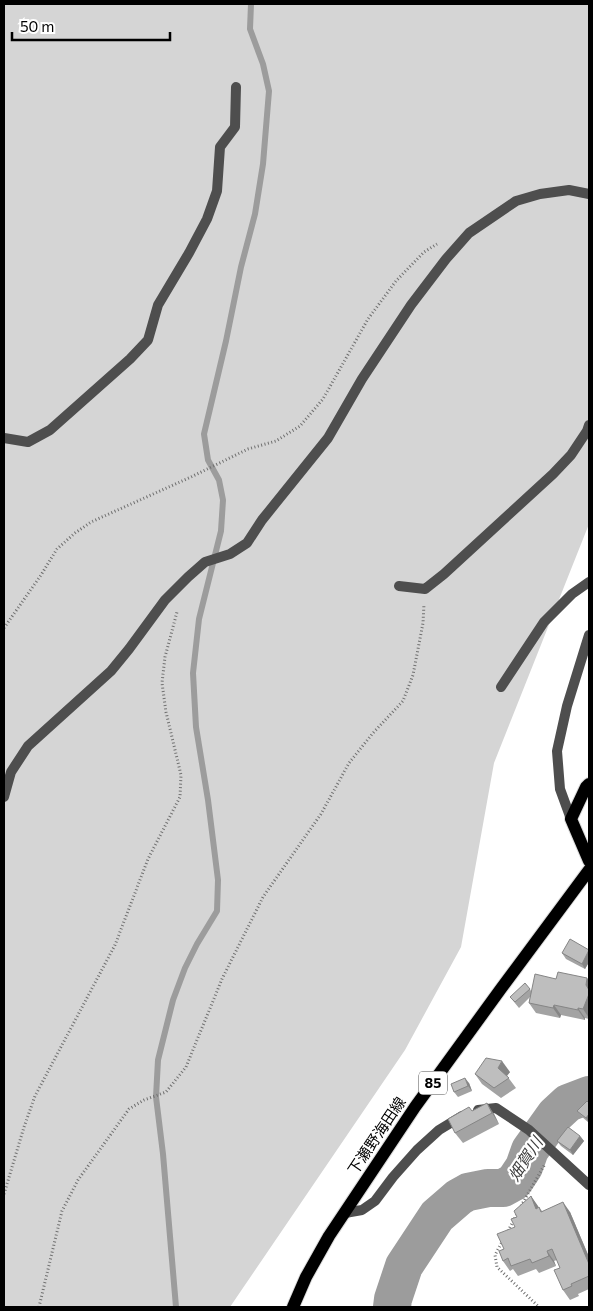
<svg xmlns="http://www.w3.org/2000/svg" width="593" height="1311" font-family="Commissioner,'Noto Sans JP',sans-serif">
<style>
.green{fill:#d5d5d5}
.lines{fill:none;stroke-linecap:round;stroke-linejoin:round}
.stream{stroke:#9c9c9c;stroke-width:6}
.river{stroke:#9c9c9c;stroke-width:38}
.primary-casing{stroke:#dbdbdb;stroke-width:14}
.path{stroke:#707070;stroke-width:3;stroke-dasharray:1 2.5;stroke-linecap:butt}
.service{stroke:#4e4e4e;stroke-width:10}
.minor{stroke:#4e4e4e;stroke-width:10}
.primary{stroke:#000;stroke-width:12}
.wall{fill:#a3a3a3}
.shaded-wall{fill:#858585}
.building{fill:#bebebe;stroke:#858585}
.labels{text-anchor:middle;stroke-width:4.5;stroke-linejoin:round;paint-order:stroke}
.shield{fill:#fff;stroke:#4c4c4c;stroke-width:1}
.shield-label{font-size:14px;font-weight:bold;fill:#000}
.street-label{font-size:15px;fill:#000;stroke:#fff}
.water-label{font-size:16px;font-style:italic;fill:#3d3d3d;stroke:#fff}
</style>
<rect width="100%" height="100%" fill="#fff"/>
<path class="green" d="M4,4H589V524L494,763L461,947L405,1050L230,1307H4Z"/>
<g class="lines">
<path class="stream" d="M176,1307L163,1154L156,1097L158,1060L173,1000L185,968L197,944L217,911L218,880L208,800L196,727L193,673L199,619L221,531L223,500L219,480L208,460L204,434L226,341L241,267L255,214L263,164L269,91L263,64L250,29L251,4"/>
<path class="river" d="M392,1307L393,1299L404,1266L437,1216L459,1197L468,1192L488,1188H503L514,1182L524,1167L530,1150L555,1115L568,1103L589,1095"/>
<defs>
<g id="primary">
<path d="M589,784L586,787L571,819L589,861"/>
<path d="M293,1307L306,1277L329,1236L415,1107L500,990L589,870"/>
</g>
</defs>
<use href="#primary" class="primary-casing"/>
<g class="path">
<path d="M4,628L41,575L57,549L75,533L91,522L191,477L248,449L276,441L300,426L323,399L368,319L396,281L424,252L437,244"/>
<path d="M4,1194L24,1127L35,1096L115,945L148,859L180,797L181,775L166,712L162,683L165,657L177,612"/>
<path d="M521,1206L545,1164"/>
<path d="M508,1231L518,1212"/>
<path d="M503,1240L495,1255L497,1267L539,1307"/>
<path d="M39,1307L62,1211L78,1180L129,1109L144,1100L166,1092L186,1067L222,979L263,897L321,814L349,763L373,733L403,701L413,675L423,623L424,604"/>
</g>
<g class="service">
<path d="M4,438L28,442L50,430L130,359L148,340L158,305L189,253L207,219L217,191L220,147L235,127L236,87"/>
<path d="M399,586L425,589L444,574L553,474L571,455L587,431L589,425"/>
<path d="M501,687L544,622L572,594L589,582"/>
<path d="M4,797L11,772L28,746L111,671L129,649L165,600L188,577L205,562L230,554L247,543L262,520L328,438L362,379L411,305L446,259L469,233L516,201L540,194L569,190L589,194"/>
</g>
<g class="minor">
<path d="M571,819L560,789L557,751L567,706L589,635"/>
<path d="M478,1110L496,1108L529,1130L589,1185"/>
<path d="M345,1213L362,1210L375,1201L393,1177L417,1150L439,1130L462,1116"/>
</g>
<use href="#primary" class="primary"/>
</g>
<g class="wall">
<path d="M589,950V962L585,969L566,959L562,953Z"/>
<path d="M556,979L589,981V1019L585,1018V1020L561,1015L560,1018L536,1013L529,1003L530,997L519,1008L510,997L530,989L531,991Z"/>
<path d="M510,1072L507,1076L516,1088L501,1098L482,1084L475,1074Z"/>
<path d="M469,1083L472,1091L458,1097L454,1092Z"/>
<path d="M589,1103V1123L581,1116L577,1111Z"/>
<path d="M472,1111L494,1114L499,1124L463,1143L455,1133Z"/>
<path d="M580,1136L584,1141L573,1155L561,1146L557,1141Z"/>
<path d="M531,1196L538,1207H539L542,1211L570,1212L589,1257V1289L578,1294L579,1296L570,1300L563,1290L560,1268L557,1260L554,1261L556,1266L539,1273L536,1269L518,1276L513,1269L510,1271L503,1261L504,1249L515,1227L517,1217Z"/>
</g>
<g class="shaded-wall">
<path d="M589,950V962L585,969L582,964Z"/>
<path d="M587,978L589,981V990L586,985Z"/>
<path d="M589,994V1018L583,1009Z"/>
<path d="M554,1005L561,1015L560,1018L553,1008Z"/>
<path d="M578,1008L585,1018V1020L578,1010Z"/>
<path d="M502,1061L510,1072L505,1078L498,1068Z"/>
<path d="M465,1078L469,1083L472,1091L468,1086Z"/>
<path d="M487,1103L494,1114L499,1124L492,1113Z"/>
<path d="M589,1114V1123L586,1118Z"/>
<path d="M580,1136L584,1141L573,1155L570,1150Z"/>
<path d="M531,1196L538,1206L543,1219L536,1209Z"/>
<path d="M563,1202L570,1212L589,1257V1264Z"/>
<path d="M547,1251L554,1261L556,1266L549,1256Z"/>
</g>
<g class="building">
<path d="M570,939L589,950L582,964L562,953Z"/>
<path d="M558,972L587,978L586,985L589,990V994L583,1009L578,1008V1010L554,1005L553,1008L529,1003L535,974L556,979Z"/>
<path d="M525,983L530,989L515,1002L510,997Z"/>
<path d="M486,1058L502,1061L498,1068L509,1078L494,1088L475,1074Z"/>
<path d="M465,1078L468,1086L454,1092L451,1084Z"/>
<path d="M587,1101L589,1103V1114L586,1118L577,1111Z"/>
<path d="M487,1103L492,1113L455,1133L448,1119L469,1107L472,1111Z"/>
<path d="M568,1127L580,1136L570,1150L557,1141Z"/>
<path d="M531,1196L536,1209L539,1207L541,1212L563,1202L589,1264V1276L571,1284L572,1286L563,1290L554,1270L560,1268L552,1249L547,1251L549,1256L532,1263L530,1259L511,1266L508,1258L503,1261L499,1251L504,1249L497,1234L515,1227L511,1219L517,1217L514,1211Z"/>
</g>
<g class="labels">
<rect class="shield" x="419" y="1071.5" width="28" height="23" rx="4"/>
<g class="shield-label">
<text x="433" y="1088">85</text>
</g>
<g class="street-label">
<text transform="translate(377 1136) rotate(-56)" y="5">下瀬野海田線</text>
</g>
<g class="water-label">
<text transform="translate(525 1159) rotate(-57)" y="6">畑賀川</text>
</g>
</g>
<rect width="593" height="1311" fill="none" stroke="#000000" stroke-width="10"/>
<path d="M12 32v8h158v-8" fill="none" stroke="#000000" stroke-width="2.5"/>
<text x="20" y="32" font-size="15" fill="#000000" stroke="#ffffff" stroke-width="4" paint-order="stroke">50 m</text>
</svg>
